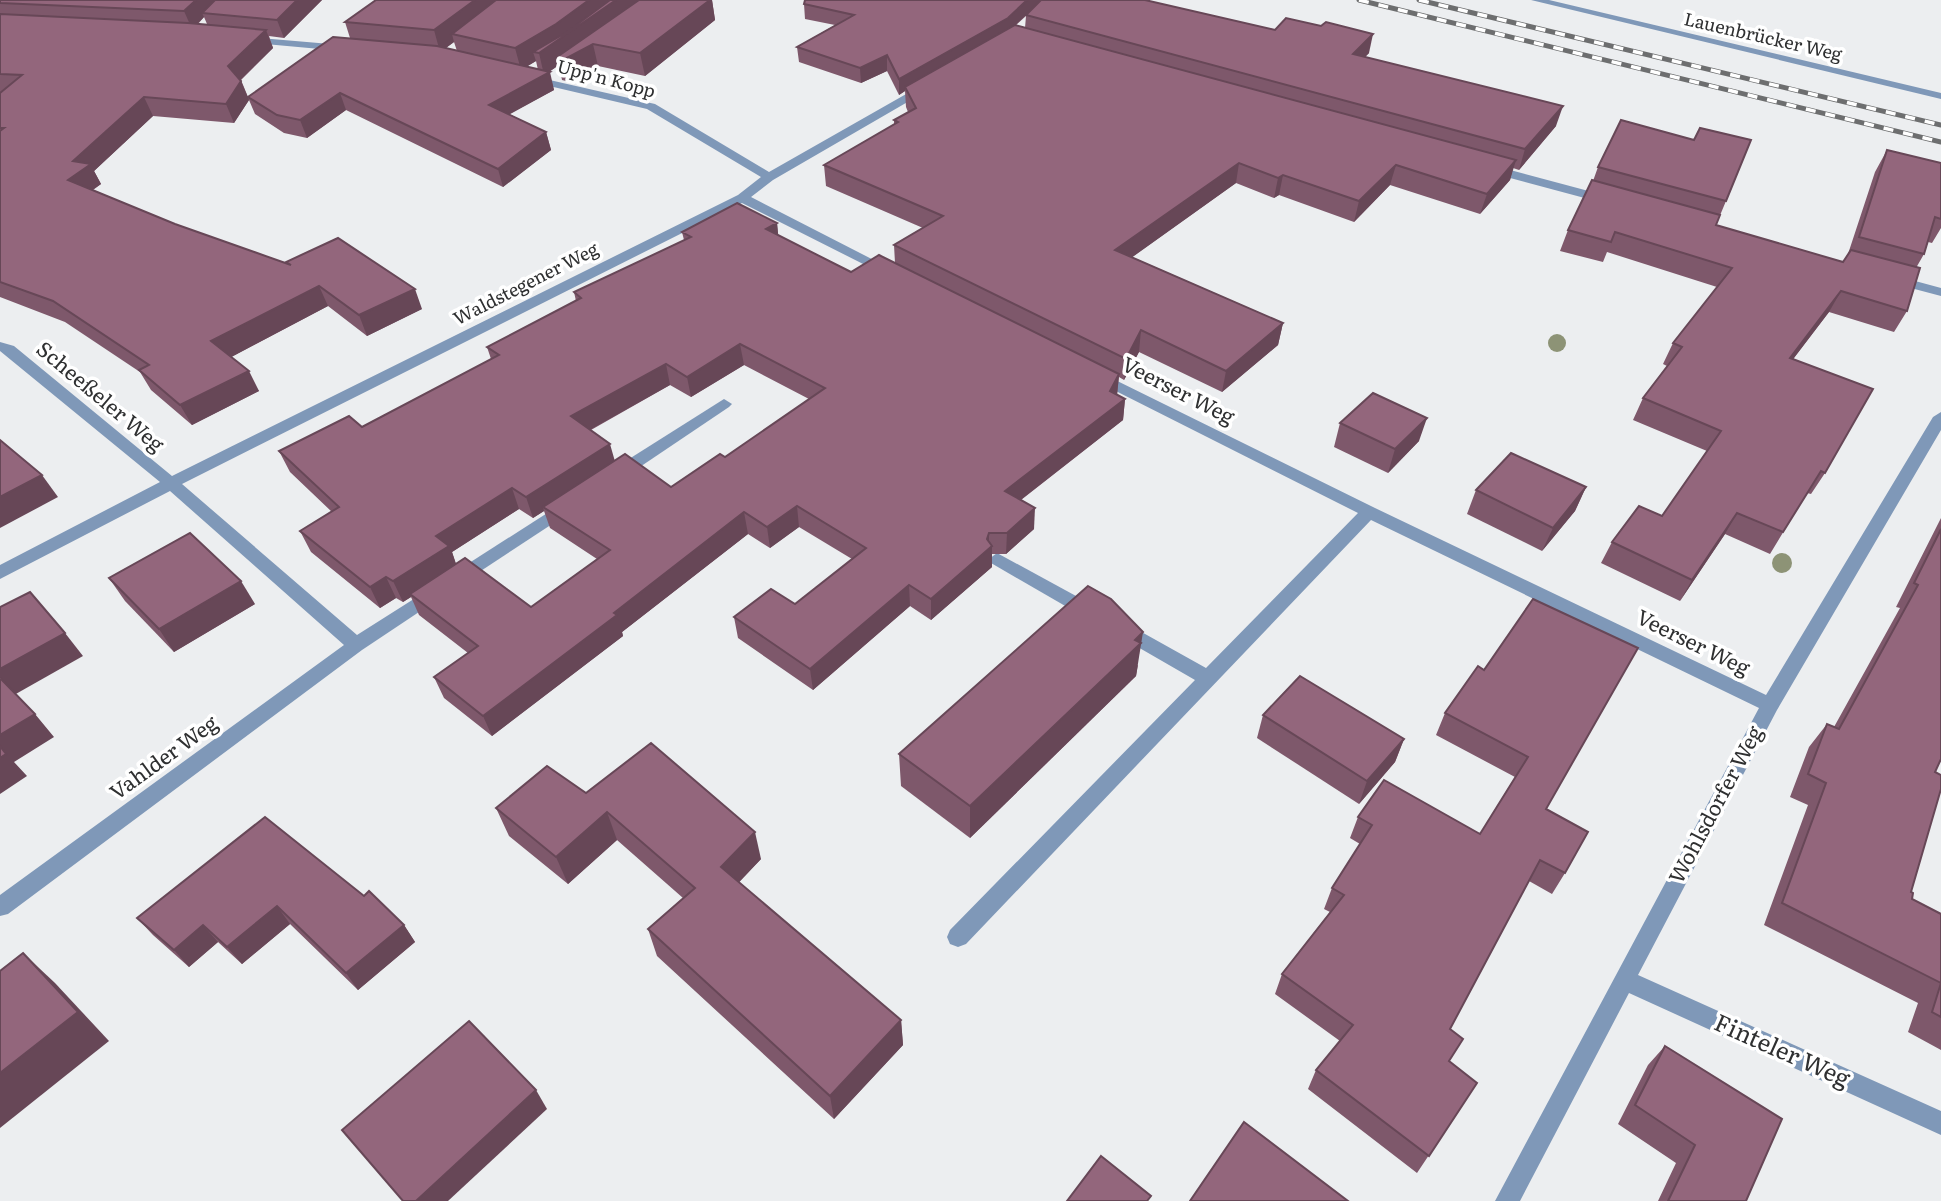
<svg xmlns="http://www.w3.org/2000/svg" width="1941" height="1201" font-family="Literata,serif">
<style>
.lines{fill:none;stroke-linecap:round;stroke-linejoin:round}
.minor{fill:#7f98b8;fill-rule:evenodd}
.rail-casing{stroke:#6d6e6f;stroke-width:5}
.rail{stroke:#fff;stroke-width:3.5;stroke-dasharray:10;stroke-linecap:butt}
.tree{fill:#8d9376}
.wall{fill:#7e586b;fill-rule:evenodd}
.shaded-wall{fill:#674757}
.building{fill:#93667c;stroke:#674757;stroke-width:2}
.labels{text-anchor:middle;stroke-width:7;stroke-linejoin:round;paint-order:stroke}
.far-street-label{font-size:18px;fill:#2f3031;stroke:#fff}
.street-label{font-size:21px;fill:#2f3031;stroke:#fff}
.near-street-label{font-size:24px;fill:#2f3031;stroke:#fff}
</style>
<rect width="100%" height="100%" fill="#eceef0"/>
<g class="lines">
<g class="minor">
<path d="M1531,0H1549L1941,93V99Z"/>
<path d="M248,37L342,45L347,48L342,51L244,42V38Z"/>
<path d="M532,76L655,104L769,172L922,85H930V89L773,180L751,197L897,272L890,276L885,275L742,203L182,484L357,635L428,590H440L443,594L440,598L362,650L8,914L0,916V895L344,645L170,491L0,579V565L160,482L0,351V342L14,346L172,476L738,195L761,177L647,109L528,81V77Z"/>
<path d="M1488,164L1611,197L1613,200L1607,204L1484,171V165Z"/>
<path d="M1893,275L1941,288V296L1888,282L1886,279Z"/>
<path d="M1097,371L1375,508L1766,695L1933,417L1941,412V430L1777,710L1638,975L1941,1111V1135L1629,993L1520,1201H1495L1759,708L1371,520L966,944L958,947L950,944L947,937L950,930L1195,680L1117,635L1114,630L1117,625H1129L1206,668L1358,513L1092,379L1090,376L1092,373Z"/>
<path d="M724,399L732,404L729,407L622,479H610L608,475L610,471Z"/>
<path d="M566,501L574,507L572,511L464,582H452L449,578L452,574Z"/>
<path d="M997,553L1098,608L1101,613L1098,618H1086L991,563L989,559Z"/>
</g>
<defs>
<g id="rail">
<path d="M1359,0L1941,142"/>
<path d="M1419,0L1941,125"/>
</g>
</defs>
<use href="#rail" class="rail-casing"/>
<use href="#rail" class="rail"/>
</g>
<g class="tree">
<circle cx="1557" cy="343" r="9"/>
<circle cx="1782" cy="563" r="10"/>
</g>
<g class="wall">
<path d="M0,0H322L284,38L269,36L273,48L241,80L248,97L350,38L345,22L376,0H712L715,20L645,76L598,66L570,82L562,80L559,65L549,72L554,90L509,114L546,132L551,150L503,187L346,110L307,138L284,133L255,114L249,100L234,123L153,116L94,171L101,184L93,190L175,224L287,264L286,262L422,309L367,336L328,306L231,357L259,391L192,425L151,390L140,372L65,322L0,297ZM204,17L207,24H198ZM454,42L457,51L446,48ZM536,61L538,70L526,67Z"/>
<path d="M1145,0L1369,53L1365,57L1556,126L1519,170L1513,168L1510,180L1480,214L1390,185L1354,222L1279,195L1274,198L1236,183L1132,257L1283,323L1278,345L1222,392L1139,352L1124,380L1119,377L1117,395L1125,399L1123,420L1021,500L1034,529L1006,554H992V567L931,620L910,606L813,690L738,638L734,617L795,604L852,559L799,527L770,548L748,534L622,632L623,636L492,736L444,698L434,677L468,653L419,615L411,597L403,602L396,598L380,608L311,552L300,531L332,512L290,472L279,451L362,427L491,359L487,347L576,301L574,292L684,240L682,232L777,223L778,235L851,272L895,263L894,245L923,228L826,186L824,165L894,125V120L908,112L906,107L905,91L899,95L887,71L861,83L799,62L797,47L835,25L805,19L804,4ZM1026,16L1025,28L1016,25ZM744,365L809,399L725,457L671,487L614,461L591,430L670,385L691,397ZM519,509L533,518L544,511L550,528L597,559L531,607L456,564L452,552Z"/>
<path d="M1887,150L1941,219V228L1932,243L1928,242L1924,254L1916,268L1907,311L1894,332L1829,312L1793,359L1825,473L1811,494L1807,493L1770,554L1725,534L1680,601L1601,563L1612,542L1662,516L1707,451L1633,420L1643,398L1667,366L1663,364L1673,343L1717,287L1607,252L1603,262L1560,251L1568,230L1593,181L1598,167L1726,201L1716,225L1843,262L1848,254L1875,172Z"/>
<path d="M1340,423L1419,441L1388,473L1334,447Z"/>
<path d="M1586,487L1575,511L1542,551L1467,514L1476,490Z"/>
<path d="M1941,518V759L1935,772L1911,892L1912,899L1941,914V1050L1908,1032L1918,1003L1764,925L1808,805L1790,797L1809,747L1827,724L1834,727L1900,608L1896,607Z"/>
<path d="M109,578L255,604L174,652L125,601Z"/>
<path d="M1533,599L1546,809L1565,873L1552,894L1529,881L1450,1029L1449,1061L1477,1083L1417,1173L1308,1089L1316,1070L1340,1041L1275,994L1282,974L1330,912L1324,909L1332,888L1360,844L1350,838L1358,817L1480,834L1515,777L1436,735L1445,713L1484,670Z"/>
<path d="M1138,665L1136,676L970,838L901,786L899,754Z"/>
<path d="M1263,715L1404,739L1395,762L1359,804L1257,738Z"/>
<path d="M586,793L761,859L739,882L901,1020L903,1045L834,1119L657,956L648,929L683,898L617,840L568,884L509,836L496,808Z"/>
<path d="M364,896L404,925L415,942L358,990L290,924L242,964L218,942L189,967L153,935L137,918Z"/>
<path d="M1665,1046L1746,1201H1658L1676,1163L1618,1124L1648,1065Z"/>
</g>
<g class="shaded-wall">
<path d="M196,0H221L202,13L204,17L192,29L184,11Z"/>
<path d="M297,0H322L284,38L277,20Z"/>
<path d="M475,0H510L452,34L454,42L440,52L434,30Z"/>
<path d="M589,0H645L593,44L598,66L570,82L565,59L557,57L559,65L544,75L539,53L533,52L536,61L521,70L515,48Z"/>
<path d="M710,0H712L715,20L645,76L640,53Z"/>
<path d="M1027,0H1042L1007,33L905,87V91L899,95V79Z"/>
<path d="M266,30L273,48L236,84L228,66Z"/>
<path d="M1373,34L1369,53L1349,73L1353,54Z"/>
<path d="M887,55V71L861,83L860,68Z"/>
<path d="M550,72L554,90L494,123L489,105Z"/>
<path d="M241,81L249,100L234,123L226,104Z"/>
<path d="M340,93L346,110L307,138L300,120Z"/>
<path d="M144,97L153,116L94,171L101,184L79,199L68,180L73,161Z"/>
<path d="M1563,106L1556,126L1519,170L1525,149Z"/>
<path d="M546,132L551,150L503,187L498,169Z"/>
<path d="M1516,160L1510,180L1480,214L1487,194Z"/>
<path d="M1239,163L1236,183L1113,271L1115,250Z"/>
<path d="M1396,165L1390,185L1354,222L1359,201Z"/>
<path d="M1283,175L1279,195L1274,198L1278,178Z"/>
<path d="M777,223L779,243L766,229Z"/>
<path d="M319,286L328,306L222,362L211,341Z"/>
<path d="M415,289L422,309L367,336L359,315Z"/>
<path d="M1841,291L1829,312L1778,379L1790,358Z"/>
<path d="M1283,323L1278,345L1222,392L1226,371Z"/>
<path d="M1141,330L1139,352L1124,380L1126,359Z"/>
<path d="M740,344L744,365L691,397L687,377Z"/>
<path d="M666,364L670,385L577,437L571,416Z"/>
<path d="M249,371L259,391L192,425L180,405Z"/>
<path d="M1119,374L1117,395L1125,399L1123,420L1005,512V491L1110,391Z"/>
<path d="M1427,418L1419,441L1388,473L1395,449Z"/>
<path d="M610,444L616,465L543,507L544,511L533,518L526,497Z"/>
<path d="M42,475L58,497L0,528V497Z"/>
<path d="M1586,487L1575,511L1542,551L1553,528Z"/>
<path d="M512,488L519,509L452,552L457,567L410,594L411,597L403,602L393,581L436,536Z"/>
<path d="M797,506L799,527L770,548L767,527Z"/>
<path d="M1035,508L1034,529L1006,554L1007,533Z"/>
<path d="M744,512L748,534L622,632L623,636L492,736L483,716L614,613Z"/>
<path d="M1737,513L1725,534L1680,601L1692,580Z"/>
<path d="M989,533V549L992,546V567L931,620V599L987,539Z"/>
<path d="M386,577L396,598L380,608L370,587Z"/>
<path d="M241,581L255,604L174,652L159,629Z"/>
<path d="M909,585L910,606L813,690L810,669Z"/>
<path d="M1143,632L1136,676L970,838V806Z"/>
<path d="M65,633L83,656L14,695L0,678V669Z"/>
<path d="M35,714L54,737L14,762L27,776L0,794V735Z"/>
<path d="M1404,739L1395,762L1359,804L1367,781Z"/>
<path d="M607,812L617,840L568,884L556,857Z"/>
<path d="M755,832L761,859L728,894L721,867Z"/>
<path d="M277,906L290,924L242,964L227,947Z"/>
<path d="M203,925L218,942L189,967L174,950Z"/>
<path d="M404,925L415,942L358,990L346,973Z"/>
<path d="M23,953L55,983L109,1041L0,1128V1073Z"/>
<path d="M901,1020L903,1045L834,1119L830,1096Z"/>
<path d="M536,1090L547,1109L448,1201H416Z"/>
</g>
<g class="building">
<path d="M0,0H196L184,11L0,3Z"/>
<path d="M215,0H297L277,20L202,13Z"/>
<path d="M376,0H475L434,30L345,22Z"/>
<path d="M496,0H589L556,24L515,48L452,34Z"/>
<path d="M610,0H616L539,53L533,52L567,32Z"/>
<path d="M639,0H710L640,53L593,44L565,59L557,57Z"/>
<path d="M805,0H1027L1008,18L899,79L887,55L860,68L797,47L854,15L804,4Z"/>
<path d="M1041,0H1145L1275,30L1286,18L1321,26L1326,22L1373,34L1353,54L1563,106L1525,149L1026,15Z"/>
<path d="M0,14L188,23L266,30L228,66L241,81L226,104L144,97L73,161L91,164L68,180L175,224L291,265L286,262L338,238L415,289L359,315L319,286L211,341L249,371L180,405L139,370L149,365L53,301L0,282V131L4,128H0V93L22,75L0,74Z"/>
<path d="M1015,25L1516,160L1487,194L1396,165L1359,201L1283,175L1278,178L1239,163L1115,250L1283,323L1226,371L1141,330L1126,359L894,245L943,216L824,165L898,122L894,120L916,108L905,87Z"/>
<path d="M333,37L437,46L550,72L489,105L546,132L498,169L340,93L300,120L277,115L248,97Z"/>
<path d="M1621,120L1694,140L1700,128L1751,140L1726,201L1598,167Z"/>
<path d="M1887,150L1941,163V219L1935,217L1924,254L1859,237Z"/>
<path d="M1592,180L1720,215L1716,225L1843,262L1851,250L1920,268L1907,311L1841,291L1790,358L1873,389L1825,473L1821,471L1783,532L1737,513L1692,580L1612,542L1639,506L1662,516L1721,431L1643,398L1682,347L1673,343L1732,268L1615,232L1611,242L1568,230Z"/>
<path d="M737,203L777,223L766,229L851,272L879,255L1119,374L1110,391L1125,399L1005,491L1035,508L1007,533H989L987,539L992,546L931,599L909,585L810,669L734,617L771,589L795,604L866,548L797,506L767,527L744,512L614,613L617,615L483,716L434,677L478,646L410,594L465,558L531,607L610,550L543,507L625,454L671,487L720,454L725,457L825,388L740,344L687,377L666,364L571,416L610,444L526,497L512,488L436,536L449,546L393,581L386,577L370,587L300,531L339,507L279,451L349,416L362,427L499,355L487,347L581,298L574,292L691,237L682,232Z"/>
<path d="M1373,393L1427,418L1395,449L1340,423Z"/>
<path d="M0,440L42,475L0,497Z"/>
<path d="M1511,453L1586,487L1553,528L1476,490Z"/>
<path d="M1941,529V759L1935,772L1941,775V789L1911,892L1913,893L1912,899L1941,914V983L1782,903L1826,783L1808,774L1827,724L1839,729L1918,585L1914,583Z"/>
<path d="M190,533L241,581L159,629L109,578Z"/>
<path d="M1088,586L1111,599L1143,632L1135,640L1141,643L970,806L899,754Z"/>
<path d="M30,592L65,633L0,669V607Z"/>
<path d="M1533,599L1638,648L1546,809L1588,832L1565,873L1540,860L1450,1029L1463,1039L1449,1061L1477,1083L1429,1156L1316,1070L1353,1025L1282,974L1344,895L1332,888L1372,825L1358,817L1384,780L1480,834L1528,757L1445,713L1478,666L1484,670Z"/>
<path d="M1300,676L1404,739L1367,781L1263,715Z"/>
<path d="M1,679L35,714L0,735V680Z"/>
<path d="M651,743L755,832L721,867L901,1020L830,1096L648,929L695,888L607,812L556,857L496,808L547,766L586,793Z"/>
<path d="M0,746L6,754L0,758Z"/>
<path d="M265,817L364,896L369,891L404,925L346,973L277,906L227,947L203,925L174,950L137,918Z"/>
<path d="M23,953L78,1012L0,1073V971Z"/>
<path d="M1941,983V1017L1932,1012Z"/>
<path d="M469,1021L536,1090L416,1201H403L342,1130Z"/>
<path d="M1665,1046L1782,1119L1746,1201H1668L1695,1145L1635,1105Z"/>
<path d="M1244,1122L1348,1201H1190Z"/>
<path d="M1101,1156L1151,1196L1147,1201H1067Z"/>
</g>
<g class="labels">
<g class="far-street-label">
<text transform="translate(1763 37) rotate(13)" y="6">Lauenbrücker Weg</text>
<text transform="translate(606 79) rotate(15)" y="6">Upp'n Kopp</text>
<text transform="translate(526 284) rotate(-27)" y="6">Waldstegener Weg</text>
</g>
<g class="street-label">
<text transform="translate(1178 391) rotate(27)" y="7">Veerser Weg</text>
<text transform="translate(100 397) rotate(40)" y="7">Scheeßeler Weg</text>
<text transform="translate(1693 643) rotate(26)" y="7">Veerser Weg</text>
<text transform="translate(164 758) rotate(-36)" y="7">Vahlder Weg</text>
<text transform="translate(1716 805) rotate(-62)" y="7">Wohlsdorfer Weg</text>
</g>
<g class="near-street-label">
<text transform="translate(1782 1051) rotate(24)" y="8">Finteler Weg</text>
</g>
</g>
</svg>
